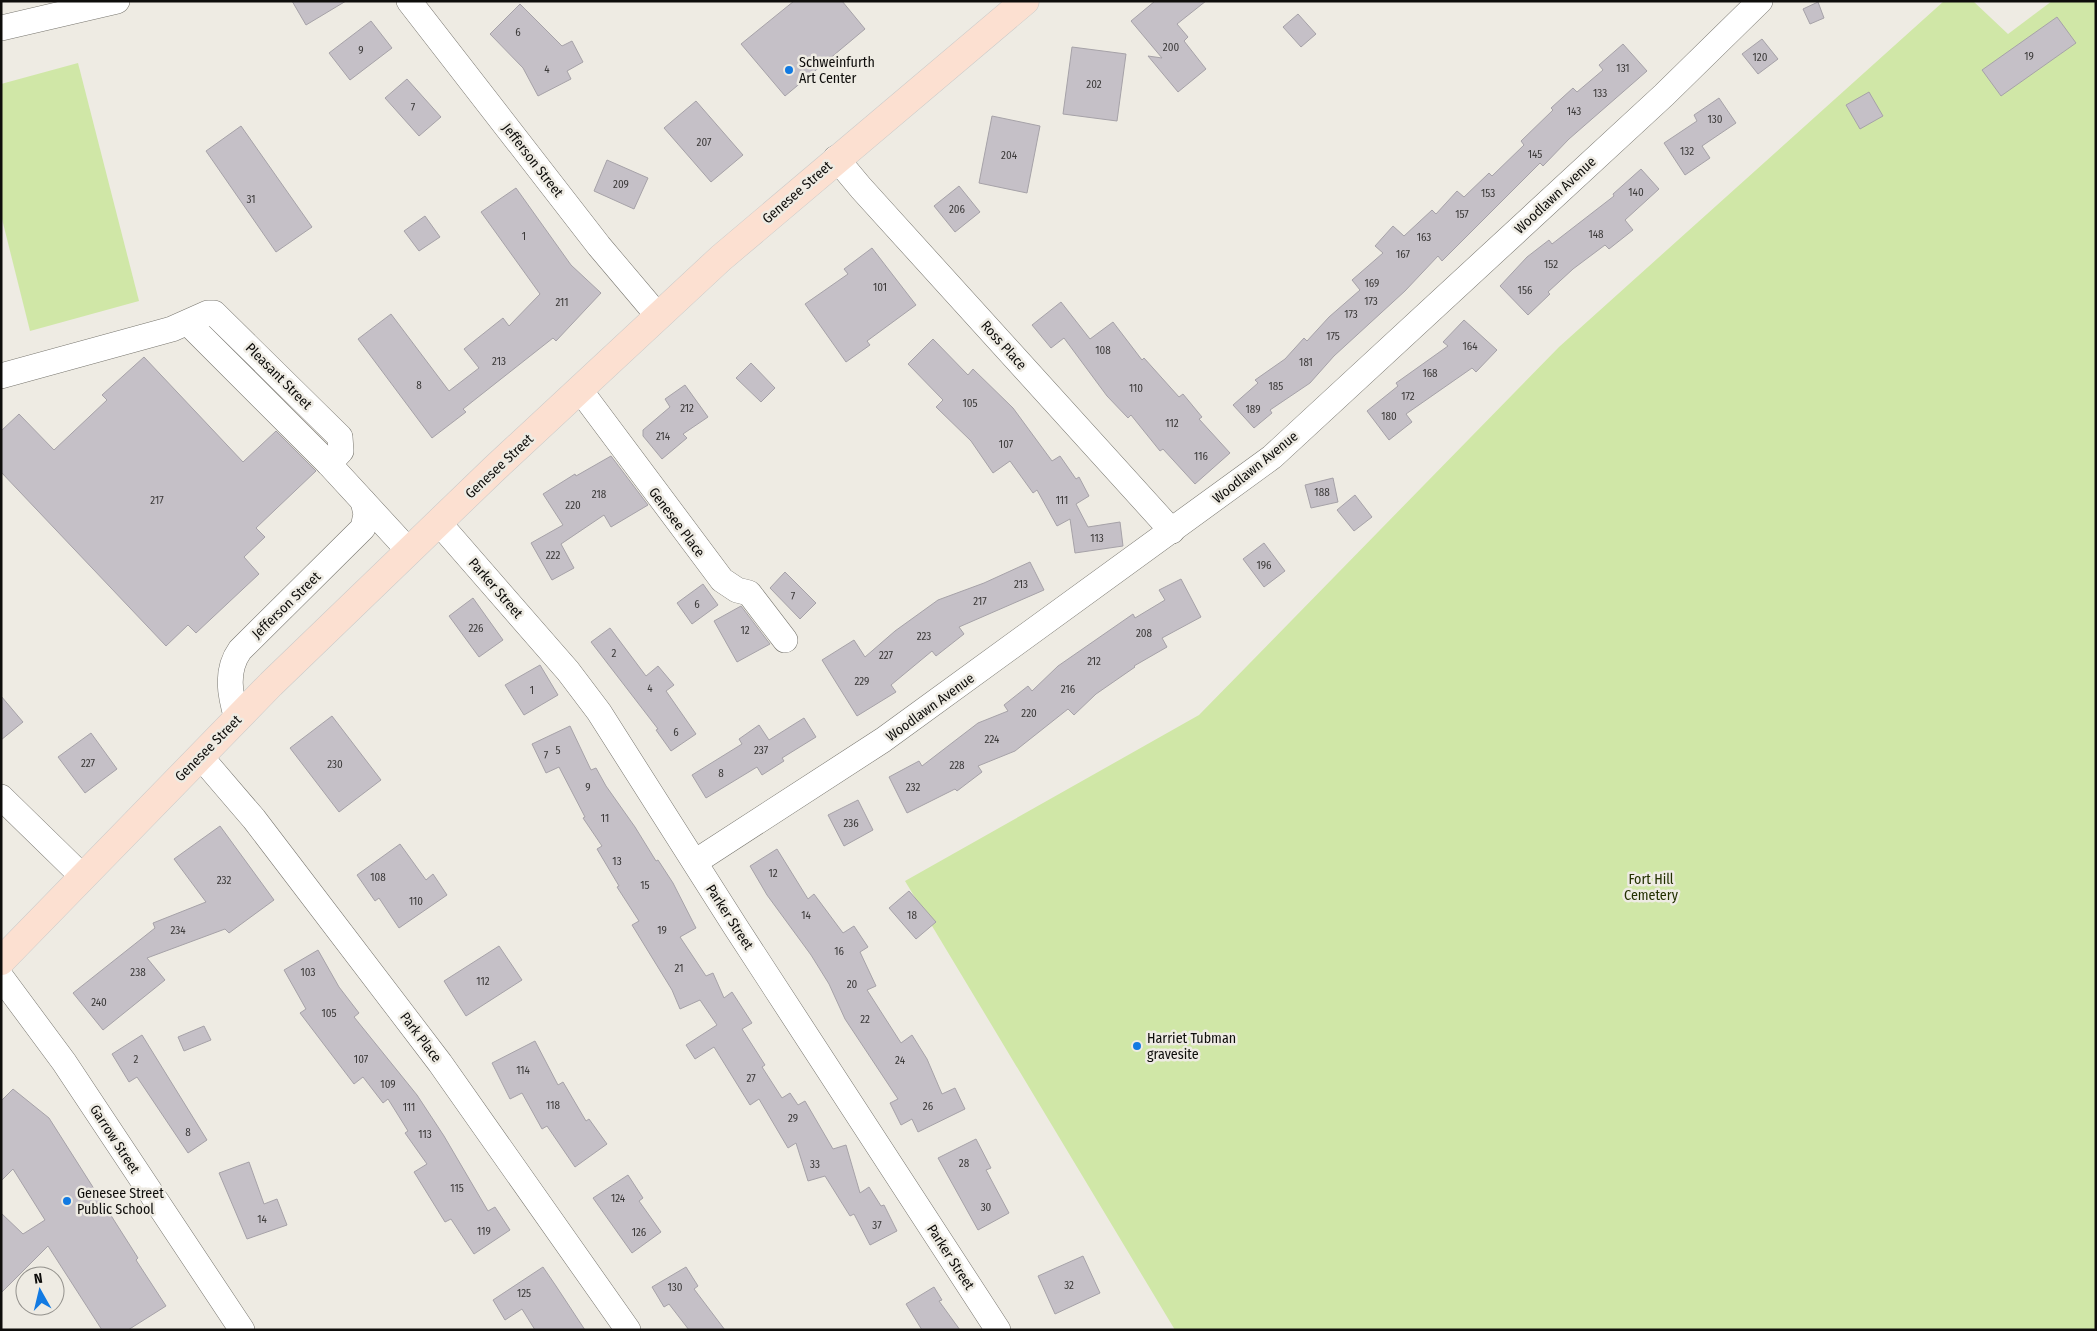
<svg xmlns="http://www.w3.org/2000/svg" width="2097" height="1331" font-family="'Fira Sans Condensed',sans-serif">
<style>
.green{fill:#d0e7a7}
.building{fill:#c5c0c7;stroke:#a6a2a8}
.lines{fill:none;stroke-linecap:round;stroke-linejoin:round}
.minor-casing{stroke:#78766f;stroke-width:26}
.major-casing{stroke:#cacac9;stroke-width:29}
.minor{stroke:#fff;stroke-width:25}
.major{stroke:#fce0d1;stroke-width:28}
.poi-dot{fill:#127ae2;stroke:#eeebe3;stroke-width:2}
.labels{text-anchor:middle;stroke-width:5;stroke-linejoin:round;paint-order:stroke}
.number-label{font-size:11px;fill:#3c3a3a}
.poi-label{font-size:14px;fill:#0e0d0b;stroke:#eeebe3;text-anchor:start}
.street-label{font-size:14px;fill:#0e0d0b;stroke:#eeebe3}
.park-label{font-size:14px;fill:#233000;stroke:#eeebe3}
</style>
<rect width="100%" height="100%" fill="#eeebe3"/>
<g class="green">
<path d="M1944,1H1973L2008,34L2052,1H2096V1330H1175L905,881L1199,715L1559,347Z"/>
<path d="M78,63L139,301L30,331L1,215V84Z"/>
</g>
<g class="building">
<path d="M292,1H346L306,25Z"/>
<path d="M794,1H842L865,29L785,96L741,44Z"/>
<path d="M1155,1H1206L1177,24L1188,37L1184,41L1206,69L1178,92L1148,56L1162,58L1131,21Z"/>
<path d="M1818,2L1824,18L1810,24L1803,9Z"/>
<path d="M520,4L562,46L572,41L583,62L567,71L571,79L538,96L523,68L490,34Z"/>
<path d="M1298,14L1316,34L1301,47L1283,27Z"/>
<path d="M2057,17L2076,43L2001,96L1982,70Z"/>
<path d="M371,21L392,48L350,80L329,53Z"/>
<path d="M1762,39L1778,59L1758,74L1742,54Z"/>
<path d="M1623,44L1647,71L1569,139L1543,166L1540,163L1442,261L1438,256L1405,291L1334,356L1310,383L1270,410L1272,413L1254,428L1233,405L1258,383L1255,380L1285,359L1304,338L1307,341L1329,317L1360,290L1352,280L1383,253L1375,246L1393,226L1404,236L1432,210L1436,214L1457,191L1464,197L1489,173L1492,176L1524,145L1521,141L1553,110L1551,108L1573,88L1577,92L1603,70L1599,65Z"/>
<path d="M1072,47L1126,54L1117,121L1063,114Z"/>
<path d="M407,79L441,117L419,136L385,98Z"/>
<path d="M1869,92L1883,116L1860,129L1846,105Z"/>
<path d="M1719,98L1736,123L1702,146L1710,158L1685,175L1664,143L1697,121L1694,115Z"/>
<path d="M696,101L743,155L711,182L664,128Z"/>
<path d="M992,116L1040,126L1027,193L979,183Z"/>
<path d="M241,126L312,227L276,252L206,151Z"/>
<path d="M607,160L648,178L634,209L594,191Z"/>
<path d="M1641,169L1659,189L1625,220L1633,230L1609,249L1605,245L1573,269L1548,292L1550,294L1528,315L1500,286L1527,257L1549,240L1552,244L1614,196L1613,194Z"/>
<path d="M959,186L980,212L955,232L934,206Z"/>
<path d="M516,188L571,265L601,293L556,341L553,338L463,409L466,412L432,438L358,339L391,314L449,391L479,368L464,349L503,318L509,326L540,294L481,212Z"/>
<path d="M425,216L440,237L419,251L404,231Z"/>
<path d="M872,248L916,305L867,341L870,345L846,362L805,304L848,274L844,269Z"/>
<path d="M1061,302L1090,339L1113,322L1142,360L1144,358L1179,397L1183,394L1202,417L1199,419L1230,453L1195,484L1163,449L1160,451L1131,415L1128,418L1107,396L1064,338L1051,348L1032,325Z"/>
<path d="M1464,320L1497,350L1476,372L1472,368L1406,414L1412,422L1389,440L1367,411L1398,386L1396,383L1448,346L1443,342Z"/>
<path d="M933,339L968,375L973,369L1013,408L1052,461L1060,456L1076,479L1079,477L1089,496L1076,504L1088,527L1120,522L1123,546L1075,553L1070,519L1057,526L1037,490L1033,493L1010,461L993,473L971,441L936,407L943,400L908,364Z"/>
<path d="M144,357L243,462L276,431L316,471L256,528L265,537L244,557L259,574L196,633L188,625L166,646L1,472V431L19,414L54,450L107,400L102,395Z"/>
<path d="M751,363L775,388L761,402L736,378Z"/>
<path d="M685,385L708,417L683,434L687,438L662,459L643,436V430L670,407L665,399Z"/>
<path d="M611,456L648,505L611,527L604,515L561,544L574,568L552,580L531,543L563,525L543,494L575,474L576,476Z"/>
<path d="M1333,478L1338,502L1311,508L1305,485Z"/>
<path d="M1355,495L1372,517L1354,531L1337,510Z"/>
<path d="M1264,543L1285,571L1264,587L1243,559Z"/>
<path d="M1030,562L1044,590L959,627L964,634L936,656L932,651L891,685L896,692L857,716L822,660L854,640L865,657L895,631L938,600L984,583Z"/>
<path d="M785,572L816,603L800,619L770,588Z"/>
<path d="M1181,579L1201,617L1162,638L1167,647L1134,666L1135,667L1096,694L1074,715L1068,709L1015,751L978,766L982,772L957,791L955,789L907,813L889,777L919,761L922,766L978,723L1008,711L1004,705L1028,686L1032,691L1058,666L1133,614L1135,618L1165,600L1159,590Z"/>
<path d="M703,584L718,605L692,624L677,603Z"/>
<path d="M473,598L503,640L479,657L449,616Z"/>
<path d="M741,606L770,644L737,662L714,621Z"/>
<path d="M610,628L646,676L658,666L674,685L666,691L696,734L671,751L656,730L658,729L591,642Z"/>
<path d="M540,665L558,695L524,715L505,685Z"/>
<path d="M1,696L23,722L1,740Z"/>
<path d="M332,716L381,780L339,812L290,748Z"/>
<path d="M804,718L816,737L782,758L784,761L762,775L757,767L706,798L692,775L742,744L739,739L759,725L769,740Z"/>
<path d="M570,726L591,770L596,768L606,786L635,827L656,861L658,860L673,883L696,928L680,937L706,976L713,973L724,998L732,992L752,1023L742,1029L765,1065L762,1067L782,1098L790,1093L798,1105L805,1101L833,1149L846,1145L860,1193L869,1187L881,1206L884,1205L897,1231L870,1245L854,1214L850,1216L825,1176L808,1181L796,1143L788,1148L759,1099L750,1105L714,1047L695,1059L686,1045L717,1025L700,1000L680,1009L672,990L632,925L639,921L617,887L619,886L597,849L602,846L583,818L585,817L559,767L546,773L532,744Z"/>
<path d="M91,733L117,769L85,793L58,757Z"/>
<path d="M858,800L873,830L844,846L828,815Z"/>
<path d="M220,826L274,900L229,933L225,929L147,958L165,980L103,1030L73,993L155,928L153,923L206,902L174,859Z"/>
<path d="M400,844L426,880L433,874L447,895L399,928L379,898L375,901L357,875Z"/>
<path d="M777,849L808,899L814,894L843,933L854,926L868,947L860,952L876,986L867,990L901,1043L912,1035L927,1059L942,1094L955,1088L965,1109L918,1132L912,1119L901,1125L890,1103L898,1099L845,1019L829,984L811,955L767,895L750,866Z"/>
<path d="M909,891L936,922L916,939L889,908Z"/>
<path d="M499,946L522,980L466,1016L444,981Z"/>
<path d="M318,950L339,987L359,1013L354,1017L417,1095L444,1136L488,1211L495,1207L510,1230L474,1254L451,1219L445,1222L414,1172L427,1164L405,1133L408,1131L388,1099L383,1103L363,1077L354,1084L300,1013L306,1009L284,970Z"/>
<path d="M204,1026L211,1040L184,1051L178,1037Z"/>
<path d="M142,1035L207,1140L188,1153L137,1077L129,1082L112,1054Z"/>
<path d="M535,1041L558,1085L563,1082L586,1121L589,1119L607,1144L575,1167L547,1126L542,1129L522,1093L510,1099L492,1063Z"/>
<path d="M13,1089L49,1118L138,1258L136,1260L166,1306L128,1330H102L48,1246L1,1293V1213L23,1234L45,1220L13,1169L1,1181V1101Z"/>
<path d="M976,1139L991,1168L986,1170L1009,1213L978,1230L938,1158Z"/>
<path d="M249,1162L264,1204L277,1199L287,1225L247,1239L219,1173Z"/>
<path d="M628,1175L643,1198L639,1201L661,1232L632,1253L593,1198Z"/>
<path d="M1083,1256L1100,1293L1055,1314L1038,1276Z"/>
<path d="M543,1267L556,1286L585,1330H535L522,1309L505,1320L493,1300Z"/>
<path d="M686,1267L698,1286L694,1289L725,1330H689L669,1304L664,1307L652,1287Z"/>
<path d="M934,1287L942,1300L939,1301L960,1330H922L906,1304Z"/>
</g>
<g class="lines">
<defs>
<g id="minor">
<path d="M409,1L599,246L659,317"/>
<path d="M1,28L117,1"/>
<path d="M836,158L861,188L1172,531"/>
<path d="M188,323L329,464L409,551"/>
<path d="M1,376L172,329L208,313H214L340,437L341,451L329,464"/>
<path d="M580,390L722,580L737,590L749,593L785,640"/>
<path d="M439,523L568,671L599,712L735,926L998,1330"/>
<path d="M237,719C230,695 225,671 240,650L363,528L366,514L363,501"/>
<path d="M200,756L254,819L440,1063L628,1330"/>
<path d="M1,797L83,877"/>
<path d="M695,862L883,740L1272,457L1664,95L1760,1"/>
<path d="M1,977L64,1062L242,1330"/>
</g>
<path id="major" d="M1,961L271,684L494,469L721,258L1025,1"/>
</defs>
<use href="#minor" class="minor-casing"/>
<use href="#major" class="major-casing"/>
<use href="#minor" class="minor"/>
<use href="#major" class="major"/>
</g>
<g class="poi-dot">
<circle cx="789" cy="70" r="5"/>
<circle cx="1137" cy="1046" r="5"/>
<circle cx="67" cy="1201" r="5"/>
</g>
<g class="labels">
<g class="number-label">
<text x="518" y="36">6</text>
<text x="1171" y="51">200</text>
<text x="361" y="54">9</text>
<text x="2029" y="60">19</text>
<text x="1760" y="61">120</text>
<text x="1623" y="72">131</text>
<text x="547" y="73">4</text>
<text x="1094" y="88">202</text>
<text x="1600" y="97">133</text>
<text x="413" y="111">7</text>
<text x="1574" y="115">143</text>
<text x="1715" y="123">130</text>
<text x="704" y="146">207</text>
<text x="1687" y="155">132</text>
<text x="1535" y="158">145</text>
<text x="1009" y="159">204</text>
<text x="621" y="188">209</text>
<text x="1636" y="196">140</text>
<text x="1488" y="197">153</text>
<text x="251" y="203">31</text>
<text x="957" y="213">206</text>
<text x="1462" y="218">157</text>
<text x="1596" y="238">148</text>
<text x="524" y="240">1</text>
<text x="1424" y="241">163</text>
<text x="1403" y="258">167</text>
<text x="1551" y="268">152</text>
<text x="1372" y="287">169</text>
<text x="880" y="291">101</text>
<text x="1525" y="294">156</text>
<text x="1371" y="305">173</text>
<text x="562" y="306">211</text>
<text x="1351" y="318">173</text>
<text x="1333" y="340">175</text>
<text x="1470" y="350">164</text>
<text x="1103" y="354">108</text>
<text x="499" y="365">213</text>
<text x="1306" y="366">181</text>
<text x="1430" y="377">168</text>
<text x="419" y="389">8</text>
<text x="1276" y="390">185</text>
<text x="1136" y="392">110</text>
<text x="1408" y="400">172</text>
<text x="970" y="407">105</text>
<text x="687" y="412">212</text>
<text x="1253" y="413">189</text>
<text x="1389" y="420">180</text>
<text x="1172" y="427">112</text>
<text x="663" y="440">214</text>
<text x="1006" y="448">107</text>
<text x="1201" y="460">116</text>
<text x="1322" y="496">188</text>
<text x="599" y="498">218</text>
<text x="157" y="504">217</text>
<text x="1062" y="504">111</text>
<text x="573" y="509">220</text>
<text x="1097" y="542">113</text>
<text x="553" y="559">222</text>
<text x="1264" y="569">196</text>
<text x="1021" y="588">213</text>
<text x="793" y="600">7</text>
<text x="980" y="605">217</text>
<text x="697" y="608">6</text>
<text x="476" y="632">226</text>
<text x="745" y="634">12</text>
<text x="1144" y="637">208</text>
<text x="924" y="640">223</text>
<text x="614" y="657">2</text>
<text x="886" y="659">227</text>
<text x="1094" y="665">212</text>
<text x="862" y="685">229</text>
<text x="650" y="692">4</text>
<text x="1068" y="693">216</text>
<text x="532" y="694">1</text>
<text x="1029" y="717">220</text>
<text x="676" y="736">6</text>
<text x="992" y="743">224</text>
<text x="558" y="754">5</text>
<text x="761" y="754">237</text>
<text x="546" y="759">7</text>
<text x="88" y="767">227</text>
<text x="335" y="768">230</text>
<text x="957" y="769">228</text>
<text x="721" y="777">8</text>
<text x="588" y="791">9</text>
<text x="913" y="791">232</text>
<text x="605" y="822">11</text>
<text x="851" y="827">236</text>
<text x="617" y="865">13</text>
<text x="773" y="877">12</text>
<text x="378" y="881">108</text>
<text x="224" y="884">232</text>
<text x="645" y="889">15</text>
<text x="416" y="905">110</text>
<text x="806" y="919">14</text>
<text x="912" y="919">18</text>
<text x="178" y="934">234</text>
<text x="662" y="934">19</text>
<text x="839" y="955">16</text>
<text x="679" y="972">21</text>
<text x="138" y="976">238</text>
<text x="308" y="976">103</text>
<text x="483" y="985">112</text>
<text x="852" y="988">20</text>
<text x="99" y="1006">240</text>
<text x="329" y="1017">105</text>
<text x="865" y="1023">22</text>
<text x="136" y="1063">2</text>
<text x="361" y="1063">107</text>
<text x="900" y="1064">24</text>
<text x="523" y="1074">114</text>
<text x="751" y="1082">27</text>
<text x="388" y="1088">109</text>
<text x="553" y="1109">118</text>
<text x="928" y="1110">26</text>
<text x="409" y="1111">111</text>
<text x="793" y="1122">29</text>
<text x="188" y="1136">8</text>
<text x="425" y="1138">113</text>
<text x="964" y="1167">28</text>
<text x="815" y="1168">33</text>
<text x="457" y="1192">115</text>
<text x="618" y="1202">124</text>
<text x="986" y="1211">30</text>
<text x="262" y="1223">14</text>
<text x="877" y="1229">37</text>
<text x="484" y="1235">119</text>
<text x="639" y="1236">126</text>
<text x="1069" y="1289">32</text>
<text x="675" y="1291">130</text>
<text x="524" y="1297">125</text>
</g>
<g class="poi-label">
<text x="799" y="67">Schweinfurth<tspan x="799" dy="16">Art Center</tspan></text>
<text x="1147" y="1043">Harriet Tubman<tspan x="1147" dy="16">gravesite</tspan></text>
<text x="77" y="1198">Genesee Street<tspan x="77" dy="16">Public School</tspan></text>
</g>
<g class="street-label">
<text transform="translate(533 160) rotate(52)" y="5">Jefferson Street</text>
<text transform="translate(797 192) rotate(-41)" y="5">Genesee Street</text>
<text transform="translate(1555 195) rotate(-43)" y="5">Woodlawn Avenue</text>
<text transform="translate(1004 345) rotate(48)" y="5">Ross Place</text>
<text transform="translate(279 376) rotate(45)" y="5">Pleasant Street</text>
<text transform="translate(499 466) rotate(-43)" y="5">Genesee Street</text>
<text transform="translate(1255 467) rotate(-39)" y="5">Woodlawn Avenue</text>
<text transform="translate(677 522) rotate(53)" y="5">Genesee Place</text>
<text transform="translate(496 588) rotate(49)" y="5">Parker Street</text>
<text transform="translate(286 605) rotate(-44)" y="5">Jefferson Street</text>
<text transform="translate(930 707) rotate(-36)" y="5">Woodlawn Avenue</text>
<text transform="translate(208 748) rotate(-45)" y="5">Genesee Street</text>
<text transform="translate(730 917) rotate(57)" y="5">Parker Street</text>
<text transform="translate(421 1037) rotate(53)" y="5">Park Place</text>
<text transform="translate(115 1139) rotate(57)" y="5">Garrow Street</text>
<text transform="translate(951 1257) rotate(57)" y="5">Parker Street</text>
</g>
<g class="park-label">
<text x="1651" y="884">Fort Hill<tspan x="1651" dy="16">Cemetery</tspan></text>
</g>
</g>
<rect width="2097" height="1331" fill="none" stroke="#0e0d0b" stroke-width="5"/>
<g transform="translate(40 1291) rotate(352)"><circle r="24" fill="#eeebe3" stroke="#94928d"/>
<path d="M0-4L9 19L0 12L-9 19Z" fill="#127ae2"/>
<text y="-8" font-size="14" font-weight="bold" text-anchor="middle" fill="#0e0d0b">N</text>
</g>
</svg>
